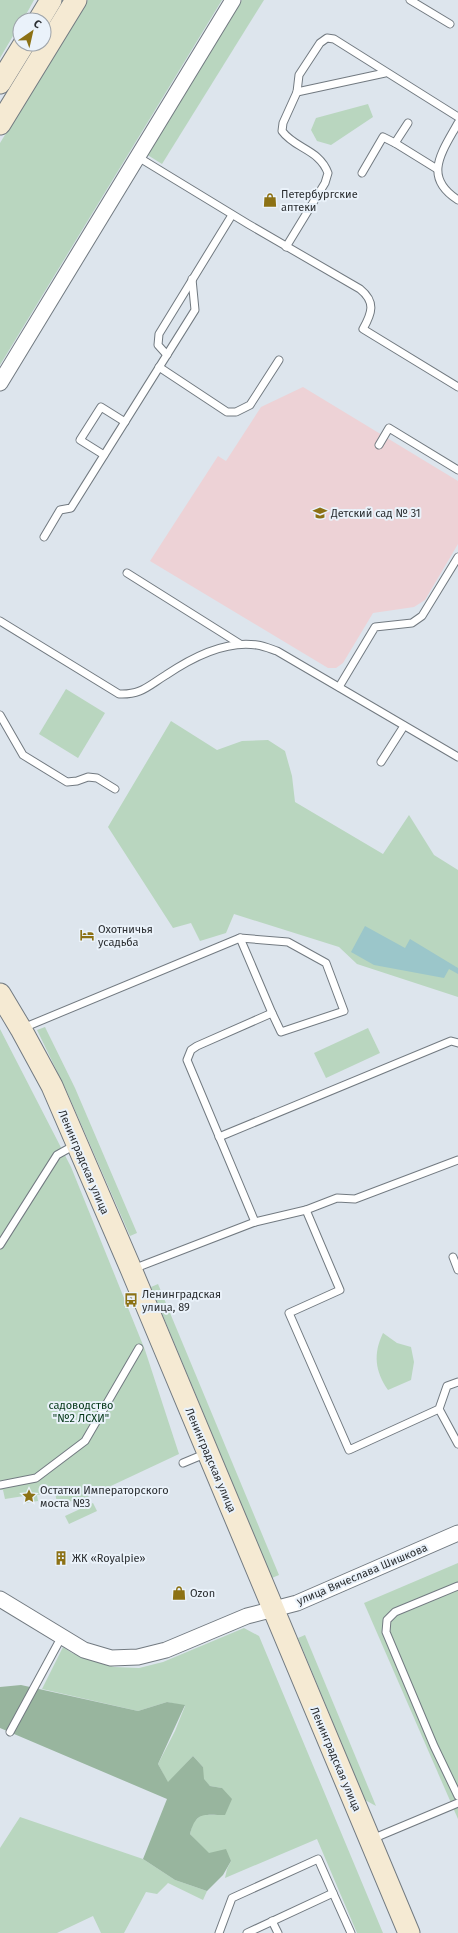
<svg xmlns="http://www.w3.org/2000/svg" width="458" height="1933" font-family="'Fira Sans',sans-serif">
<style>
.education{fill:#edd2d6}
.green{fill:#b9d6bf}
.forest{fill:#98b59e}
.water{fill:#9bc6ca}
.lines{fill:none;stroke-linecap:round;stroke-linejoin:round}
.lane-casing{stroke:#727a81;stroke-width:9}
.street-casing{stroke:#727a81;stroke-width:17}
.secondary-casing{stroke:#727a81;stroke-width:23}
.lane{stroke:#fff;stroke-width:7}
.street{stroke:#fff;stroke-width:15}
.secondary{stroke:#f5ead3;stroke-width:21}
.labels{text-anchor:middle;stroke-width:4;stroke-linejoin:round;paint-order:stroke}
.poi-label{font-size:11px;fill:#2b2e31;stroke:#eaf2fa;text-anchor:start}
.street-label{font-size:11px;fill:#2b2e31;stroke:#eaf2fa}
.park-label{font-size:11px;fill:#033617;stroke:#eaf2fa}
</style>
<rect width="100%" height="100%" fill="#dde5ed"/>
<path class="education" d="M303,387L458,481V544L425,600L414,607L373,613L343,663L336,668H328L150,561L218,456L226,461L261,407Z"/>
<g class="green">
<path d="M0,0H34L23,20H20V24L0,58Z"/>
<path d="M88,0H222L0,365V143Z"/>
<path d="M242,0H264L162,164L146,154Z"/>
<path d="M368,104L373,117L331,145L317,141L311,130L316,118Z"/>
<path d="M66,689L105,713L78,758L39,734Z"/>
<path d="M171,721L217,750L242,741L268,740L285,751L292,776L295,802L383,854L409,815L434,855L458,870V997L357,964L339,947L234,914L226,933L200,941L191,923L173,928L108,827Z"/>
<path d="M45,1027L75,1088L137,1233L130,1236L67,1092L37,1030Z"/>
<path d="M368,1028L380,1053L326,1078L314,1053Z"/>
<path d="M0,1029L71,1167L145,1350L179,1454L81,1500L57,1503L55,1492L37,1495L38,1501L25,1503L24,1496L5,1499L3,1490H0Z"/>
<path d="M158,1284L279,1575L272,1578L151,1287Z"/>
<path d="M383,1333L397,1343L411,1347L414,1362L411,1380L388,1390C375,1371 373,1354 383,1333Z"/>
<path d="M93,1503L97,1511L69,1524L65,1516Z"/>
<path d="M458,1563V1819L364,1603Z"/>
<path d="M244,1628L259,1636L383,1933H357L317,1839L225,1878L227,1869L231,1861L209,1854L190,1834L193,1822L202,1815H225L222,1788L210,1786L203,1779V1767L193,1756L168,1783L158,1764L175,1731L185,1706L167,1702L138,1711L42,1689L63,1647L72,1653L114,1667L139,1668L163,1662Z"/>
<path d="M305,1635L376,1806L365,1800L298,1638Z"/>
<path d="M20,1817L143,1859L175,1880L207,1891L203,1900L168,1883L157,1894L146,1892L124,1933H101L93,1916L57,1933H0V1848Z"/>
</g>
<path class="forest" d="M21,1685L138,1711L167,1702L185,1705L158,1764L168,1782L193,1756L203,1767L204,1779L210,1786L222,1788L232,1799L225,1815C204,1815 196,1811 190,1834L209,1853L226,1849L231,1861L223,1875L207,1891L175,1880L143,1859L167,1799L0,1728V1687Z"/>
<path class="water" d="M365,926L405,948L410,939L458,968V974L449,969L444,978L374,965L351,952Z"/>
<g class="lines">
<defs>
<g id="lane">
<path d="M410,0L450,24"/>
<path d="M297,92L385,73"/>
<path d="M408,123L395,143L437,169"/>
<path d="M458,123C442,152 422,177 458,200"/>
<path d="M138,157L248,224L360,289C376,302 372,313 363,329L458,387"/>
<path d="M362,173L383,137L395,143"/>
<path d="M286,247L325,183L328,173C319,149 295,149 282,131L283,123L297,92L299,75L320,43L327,38L334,39L458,117"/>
<path d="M167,355L158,345L159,334L232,215"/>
<path d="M159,367L227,412H236L250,405L279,360"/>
<path d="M379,445L389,428L458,470"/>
<path d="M104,455L80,440L101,407L125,422"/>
<path d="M44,537L60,510L71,508L195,310L192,279"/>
<path d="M127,573L240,644"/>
<path d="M0,621L119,694C141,695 148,686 166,675C191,658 225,640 257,645C264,646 271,649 277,651L458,757"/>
<path d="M339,687L375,627L412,623L422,616L458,557"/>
<path d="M0,715L23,755L67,782L77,781L88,777L97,778L115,789"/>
<path d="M381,762L404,726"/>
<path d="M240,938L272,1013"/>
<path d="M23,1028L240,938L288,942L326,963L344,1011L281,1032L272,1013L197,1046L191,1050L187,1060L255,1222"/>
<path d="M219,1137L451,1041L458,1043"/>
<path d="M306,1210L337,1198L355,1199L458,1160"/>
<path d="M0,1245L57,1155L75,1145"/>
<path d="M453,1257L458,1270"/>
<path d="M133,1269L255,1222L306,1210L340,1290L289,1313L349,1450L439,1409L447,1386L458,1382"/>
<path d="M439,1409L458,1444"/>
<path d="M183,1463L207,1453"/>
<path d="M0,1485L36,1478L85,1441L139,1348"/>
<path d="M458,1586L395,1612L387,1620L386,1632L434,1746L458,1796"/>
<path d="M10,1732L61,1638"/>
<path d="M372,1839L458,1803"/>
<path d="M333,1893L351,1933"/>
<path d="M272,1921L278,1933"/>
<path d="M219,1933L232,1898L318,1859L333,1893L247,1933"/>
</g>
<g id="street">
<path d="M0,383L233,0"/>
<path d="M0,1599L84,1650L111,1658L138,1657L166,1650L247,1616L297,1603L458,1533"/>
</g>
<g id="secondary">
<path d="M39,20L51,0"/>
<path d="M0,83L24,44"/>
<path d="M0,124L76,0"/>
<path d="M0,994L21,1029L52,1086L131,1269L409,1933"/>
</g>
</defs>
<use href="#lane" class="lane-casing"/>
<use href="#street" class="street-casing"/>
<use href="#secondary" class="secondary-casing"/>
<use href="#lane" class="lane"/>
<use href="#street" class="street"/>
<use href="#secondary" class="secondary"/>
</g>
<defs>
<symbol id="shop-bare" viewBox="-9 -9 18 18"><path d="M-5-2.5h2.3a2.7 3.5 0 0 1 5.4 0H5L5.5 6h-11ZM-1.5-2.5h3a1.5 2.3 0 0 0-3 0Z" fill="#8c7114" stroke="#eaf2fa" stroke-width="2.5" paint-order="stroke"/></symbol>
<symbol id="school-bare" viewBox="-9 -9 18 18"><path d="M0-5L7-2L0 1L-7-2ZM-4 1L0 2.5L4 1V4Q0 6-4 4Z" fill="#8c7114" stroke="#eaf2fa" stroke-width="2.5" paint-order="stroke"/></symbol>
<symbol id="hotel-bare" viewBox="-9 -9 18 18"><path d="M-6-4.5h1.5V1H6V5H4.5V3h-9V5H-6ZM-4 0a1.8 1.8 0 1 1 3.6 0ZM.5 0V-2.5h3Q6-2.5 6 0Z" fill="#8c7114" stroke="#eaf2fa" stroke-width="2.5" paint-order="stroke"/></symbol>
<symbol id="bus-bare" viewBox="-9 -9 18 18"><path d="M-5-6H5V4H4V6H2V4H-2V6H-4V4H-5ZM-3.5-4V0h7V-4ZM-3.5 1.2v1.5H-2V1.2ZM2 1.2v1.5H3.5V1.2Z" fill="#8c7114" stroke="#eaf2fa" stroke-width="2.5" paint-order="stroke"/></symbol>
<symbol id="sight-bare" viewBox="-9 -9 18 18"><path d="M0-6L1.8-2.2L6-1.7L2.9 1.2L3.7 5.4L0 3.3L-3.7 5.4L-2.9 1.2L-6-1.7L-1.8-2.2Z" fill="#8c7114" stroke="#eaf2fa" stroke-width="2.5" paint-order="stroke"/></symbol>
<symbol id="building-bare" viewBox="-9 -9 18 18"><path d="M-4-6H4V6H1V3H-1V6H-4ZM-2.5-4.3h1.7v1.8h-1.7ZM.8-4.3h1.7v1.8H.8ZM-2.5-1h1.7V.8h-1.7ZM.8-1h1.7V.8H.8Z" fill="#8c7114" stroke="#eaf2fa" stroke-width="2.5" paint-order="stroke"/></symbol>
</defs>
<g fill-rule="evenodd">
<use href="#shop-bare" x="260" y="190" width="20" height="20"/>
<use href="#school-bare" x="310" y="503" width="20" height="20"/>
<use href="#hotel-bare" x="77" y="925" width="20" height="20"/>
<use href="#bus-bare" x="121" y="1290" width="20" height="20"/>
<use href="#sight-bare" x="19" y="1486" width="20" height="20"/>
<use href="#building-bare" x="51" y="1548" width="20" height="20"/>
<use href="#shop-bare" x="169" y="1583" width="20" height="20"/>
</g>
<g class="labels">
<g class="poi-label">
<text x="281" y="198">Петербургские<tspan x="281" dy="13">аптеки</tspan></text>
<text x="331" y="517">Детский сад № 31</text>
<text x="98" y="933">Охотничья<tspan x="98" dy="13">усадьба</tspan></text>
<text x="142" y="1298">Ленинградская<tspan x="142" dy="13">улица, 89</tspan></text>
<text x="40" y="1494">Остатки Императорского<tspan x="40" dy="13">моста №3</tspan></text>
<text x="72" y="1562">ЖК «Royalpie»</text>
<text x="190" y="1597">Ozon</text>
</g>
<g class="street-label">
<text transform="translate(84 1162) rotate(67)" y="4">Ленинградская улица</text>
<text transform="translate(211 1460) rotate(67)" y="4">Ленинградская улица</text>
<text transform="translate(362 1574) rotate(-23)" y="4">улица Вячеслава Шишкова</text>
<text transform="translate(336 1759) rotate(67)" y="4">Ленинградская улица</text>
</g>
<g class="park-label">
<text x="81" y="1409">садоводство<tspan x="81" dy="13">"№2 ЛСХИ"</tspan></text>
</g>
</g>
<g transform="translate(32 32) rotate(34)"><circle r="19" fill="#eaf2fa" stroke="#9ea4aa"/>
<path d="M0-3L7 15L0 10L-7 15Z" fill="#8c7114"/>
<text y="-6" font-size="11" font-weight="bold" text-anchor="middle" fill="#2b2e31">С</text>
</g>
</svg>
